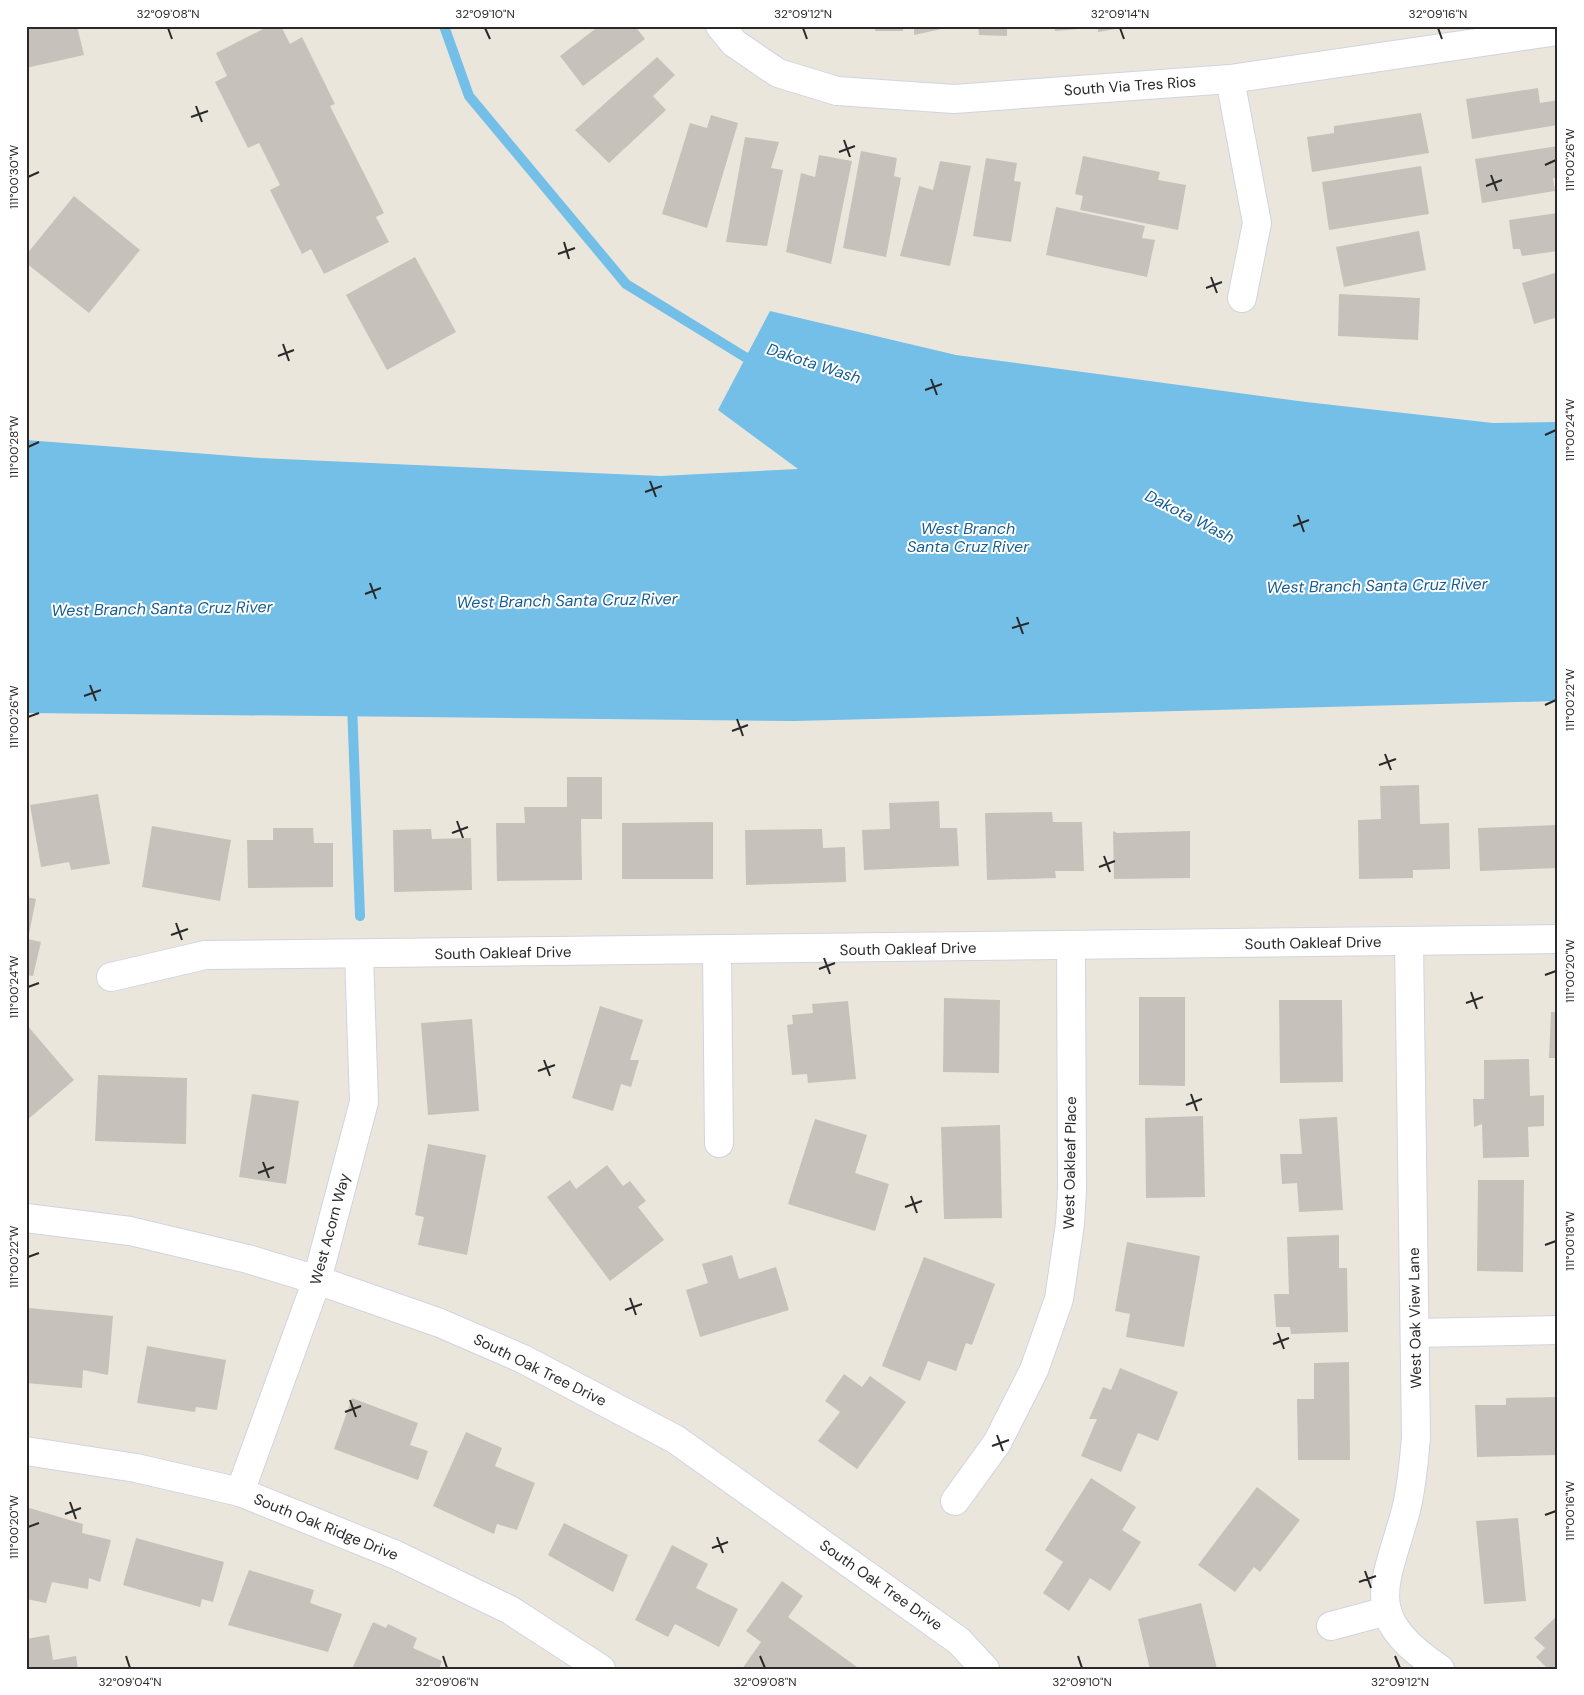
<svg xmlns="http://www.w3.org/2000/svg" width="1584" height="1695" font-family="'DM Sans',sans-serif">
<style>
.water{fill:#74bfe8}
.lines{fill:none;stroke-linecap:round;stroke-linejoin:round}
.stream{stroke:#74bfe8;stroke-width:10}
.building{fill:#c6c2bb}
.minor-casing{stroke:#d1d3e1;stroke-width:30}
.minor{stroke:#fff;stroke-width:28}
.ticks{fill:none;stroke:#292929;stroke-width:2}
.labels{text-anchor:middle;stroke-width:4;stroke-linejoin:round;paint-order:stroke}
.street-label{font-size:15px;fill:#292929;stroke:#fff}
.water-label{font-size:16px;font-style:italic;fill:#145c92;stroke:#fff}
.neatline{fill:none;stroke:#292929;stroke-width:2}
.ticks-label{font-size:12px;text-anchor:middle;fill:#292929}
</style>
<rect width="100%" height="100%" fill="#ebe6dc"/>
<path class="water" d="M770,311L956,355L1306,402L1493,423L1558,422V701L795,721L26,713V440L260,458L661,476L798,469L718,410Z"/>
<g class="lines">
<g class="stream">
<path d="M444,26L469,96L626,284L745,357L757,361"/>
<path d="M352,704L360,916"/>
</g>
</g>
<g class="building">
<path d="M26,26H77L84,55L26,68Z"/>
<path d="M269,26H281L290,44L302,37L335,104L330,106L384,213L376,217L389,242L324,274L311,249L302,254L270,190L280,185L259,143L248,148L215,82L227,76L216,53Z"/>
<path d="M599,26H635L645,39L583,86L560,56Z"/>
<rect x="875" y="26" width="28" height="5"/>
<path d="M914,26H946V28L914,35Z"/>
<path d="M978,26H1007V36L979,35Z"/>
<path d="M1054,26H1090V28L1055,31Z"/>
<path d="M1098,26H1127V27L1098,32Z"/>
<path d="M657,57L675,75L653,96L666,110L609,163L575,130Z"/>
<path d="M1538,88L1540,103L1558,100V125L1472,139L1466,99Z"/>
<path d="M1421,113L1429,153L1312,172L1307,137L1334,133V126Z"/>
<path d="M711,115L738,123L707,228L662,214L690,123L707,128Z"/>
<path d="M745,137L779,142L771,168L783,170L767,246L726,242Z"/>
<path d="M1558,146V178H1553L1555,191L1482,203L1475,159Z"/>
<path d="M861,151L897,158L894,176L901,178L886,257L843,248Z"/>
<path d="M819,155L852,161L831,264L786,252L801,173L815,177Z"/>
<path d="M1083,156L1160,172L1158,180L1186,185L1178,230L1080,210L1083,196L1075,194Z"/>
<path d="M986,158L1017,163L1014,181L1021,182L1011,242L973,236Z"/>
<path d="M940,161L971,166L950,266L900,256L919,186L933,190Z"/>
<path d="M1421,166L1429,214L1329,230L1322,182Z"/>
<path d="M74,196L140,250L89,313L26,263V255Z"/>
<path d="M1056,207L1145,226L1142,238L1155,240L1147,277L1046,255Z"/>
<path d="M1558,213V251L1522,256L1520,249H1513L1509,220Z"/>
<path d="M1419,231L1426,270L1344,287L1336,247Z"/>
<path d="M415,257L456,332L387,370L346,295Z"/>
<path d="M1558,272V317L1534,324L1522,283Z"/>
<path d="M1339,294L1420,298L1418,340L1338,336Z"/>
<path d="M567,777H602V819H581L582,880L497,881L496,823H525L524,807H567Z"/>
<path d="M1419,785L1420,824L1449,823L1450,869L1413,870V878L1359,879L1358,820L1381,819L1380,786Z"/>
<path d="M98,794L110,864L71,870L69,862L41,867L30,805Z"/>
<path d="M939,801L940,828H957L959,866L864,870L862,830L890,829L889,803Z"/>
<path d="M1052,812L1053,822H1082L1084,871H1055L1056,878L987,880L985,813Z"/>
<path d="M713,822V879H622V823Z"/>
<path d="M1558,825V868L1480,871L1478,828Z"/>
<path d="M152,826L231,840L220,901L142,887Z"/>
<path d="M273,828H313L314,843H333V887L248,888L247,840H273Z"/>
<path d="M431,829L432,839L471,838L472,890L394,892L393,830Z"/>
<path d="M822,829L823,848L845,847L846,882L746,885L745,830Z"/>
<path d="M1113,831L1117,833L1190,831V878L1114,879Z"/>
<path d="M26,897L36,899L28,939L41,942L33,976L26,975Z"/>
<path d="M1139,997H1185V1086L1139,1085Z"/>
<path d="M944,998L1000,1000L999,1073L943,1072Z"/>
<path d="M1279,1000H1342L1343,1082L1280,1083Z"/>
<path d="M848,1001L856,1079L808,1083L807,1074L792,1075L787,1025L793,1024L792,1015L813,1013L812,1004Z"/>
<path d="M600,1006L643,1020L630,1060H639L631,1087L621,1084L613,1111L572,1098Z"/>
<path d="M1551,1012H1558V1058H1549Z"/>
<path d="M472,1019L479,1111L428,1115L421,1023Z"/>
<path d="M26,1024L74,1080L26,1121Z"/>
<path d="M1529,1059L1530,1096L1544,1095V1126L1528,1127L1529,1157L1483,1158L1482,1124L1474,1127L1473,1099H1484V1060Z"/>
<path d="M98,1075L187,1078L186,1144L95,1141Z"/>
<path d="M252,1094L299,1101L286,1184L239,1177Z"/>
<path d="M1203,1116L1205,1197L1146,1198L1145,1118Z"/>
<path d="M1337,1117L1343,1210L1299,1212L1297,1183L1282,1184L1280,1154H1302L1299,1119Z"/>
<path d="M815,1119L867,1135L855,1173L889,1184L875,1231L788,1204Z"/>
<path d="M1000,1125L1002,1218L944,1219L941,1127Z"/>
<path d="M428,1144L486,1155L467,1255L418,1245L424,1217L415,1215Z"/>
<path d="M607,1165L623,1186L630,1181L646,1201L638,1207L664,1240L610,1281L547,1197L570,1180L576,1189Z"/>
<path d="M1478,1180H1524L1523,1272L1477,1271Z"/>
<path d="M1339,1235V1268H1347L1348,1332L1291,1334L1290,1327H1276L1274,1294H1289L1287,1237Z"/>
<path d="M1127,1242L1200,1256L1184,1347L1126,1337L1130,1314L1115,1311Z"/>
<path d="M732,1255L739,1279L776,1267L789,1310L700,1337L686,1290L708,1283L702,1264Z"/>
<path d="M924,1257L995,1284L972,1345L966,1343L956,1371L928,1361L920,1381L882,1366Z"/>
<path d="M29,1308L113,1316L108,1375L83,1370L82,1388L26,1383V1325Z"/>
<path d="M147,1346L226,1360L217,1410L196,1407L195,1412L137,1403Z"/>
<path d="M1349,1362L1350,1460H1298L1297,1399H1314V1363Z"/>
<path d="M1120,1368L1178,1392L1158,1441L1138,1433L1121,1472L1081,1456L1097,1419H1089L1103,1387L1111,1390Z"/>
<path d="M844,1374L862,1387L870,1376L906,1402L857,1469L818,1441L840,1412L825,1401Z"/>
<path d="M1558,1397V1455L1477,1457L1475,1405H1506V1398Z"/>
<path d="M352,1398L418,1423L410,1445L428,1451L418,1480L334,1449Z"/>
<path d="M466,1432L502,1448L495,1466L535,1483L517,1530L497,1524L494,1534L433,1506Z"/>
<path d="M1091,1478L1136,1507L1122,1530L1141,1542L1110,1591L1090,1578L1069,1611L1043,1593L1063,1562L1045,1550Z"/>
<path d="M1257,1487L1300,1520L1260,1572L1254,1567L1235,1592L1198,1565Z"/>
<path d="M26,1507L83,1524L82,1533L111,1540L100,1582L89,1578L88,1589L52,1582L46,1603L26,1599Z"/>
<path d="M1518,1518L1526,1601L1484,1604L1476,1521Z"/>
<path d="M564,1523L628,1555L613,1592L548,1555Z"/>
<path d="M136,1538L224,1562L213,1602L202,1599L200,1607L123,1585Z"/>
<path d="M672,1545L708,1564L696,1588L738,1609L719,1647L675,1624L668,1637L635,1620Z"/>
<path d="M249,1570L314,1590L310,1603L342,1614L328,1652L228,1625Z"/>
<path d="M782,1581L803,1596L788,1617L857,1667L856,1669H742L761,1642L746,1631Z"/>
<path d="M1201,1603L1217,1669H1150L1138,1619Z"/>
<path d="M1558,1615V1669H1548L1536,1657L1545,1648L1534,1638Z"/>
<path d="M373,1622L386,1628L388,1624L417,1638L413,1648L442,1661L439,1669H352Z"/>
<path d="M49,1635L53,1660L76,1656L78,1669H26V1639Z"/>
</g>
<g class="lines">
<defs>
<g id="minor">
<path d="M720,26L734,43L778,73L837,91L954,99L1230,79L1558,31"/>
<path d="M1230,79L1257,223L1242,298"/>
<path d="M1409,941L1416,1437C1414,1461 1412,1486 1406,1510C1385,1588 1360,1615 1440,1669"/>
<path d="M717,951L719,1143"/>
<path d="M111,977L205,955L1558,939"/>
<path d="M26,1218L130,1231L248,1259L317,1280L440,1323L523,1359L675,1439L959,1641L985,1669"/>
<path d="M1415,1333L1558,1330"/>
<path d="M26,1451L136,1468L240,1492L396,1555L510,1610L601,1669"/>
<path d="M240,1492L317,1280L364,1102L359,955"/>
<path d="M955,1501L997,1443L1034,1370L1059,1299L1070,1224L1072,1189L1071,947"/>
<path d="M1331,1626L1387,1611"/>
</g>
</defs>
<use href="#minor" class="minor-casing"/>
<use href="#minor" class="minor"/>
</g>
<path class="ticks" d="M168,28L172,39M485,28L490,39M803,28L807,39M1120,28L1124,39M1438,28L1442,39M196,106L202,122M191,117L208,111M844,140L850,157M839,152L855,146M1545,165L1556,160M1491,175L1497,191M28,177L39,172M1486,186L1502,180M564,242L569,259M558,254L575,248M1211,277L1217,293M1206,288L1222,282M283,344L289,361M278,356L294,350M931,379L937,395M925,390L942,384M1545,435L1556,430M28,447L39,442M650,481L656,497M645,492L662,486M1298,515L1304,532M1293,526L1309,520M370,583L376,599M365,594L381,588M1017,617L1023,634M1012,628L1029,623M90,685L96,701M84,696L101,690M1545,705L1556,700M28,717L39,713M737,719L743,736M732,731L748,725M1385,754L1391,770M1379,765L1396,759M457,821L463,838M452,833L468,827M1104,856L1110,872M1099,867L1115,861M176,923L182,940M171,935L188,929M824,958L830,974M819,969L835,963M1545,975L1556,971M28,987L39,983M1471,992L1477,1009M1466,1003L1483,997M544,1060L550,1076M538,1071L555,1065M1191,1094L1197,1111M1186,1105L1202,1099M263,1162L269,1178M258,1173L274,1167M911,1196L917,1213M905,1207L922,1201M1545,1245L1556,1241M28,1257L39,1253M630,1298L636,1315M625,1310L642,1304M1278,1333L1284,1349M1273,1344L1289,1338M350,1400L356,1417M345,1412L361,1406M997,1435L1003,1451M992,1446L1009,1440M70,1502L76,1519M65,1514L81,1508M1545,1515L1556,1511M28,1527L39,1523M717,1537L723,1553M712,1548L728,1542M1365,1571L1371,1588M1359,1582L1376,1576M126,1656L130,1668M443,1656L447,1668M760,1656L765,1668M1078,1656L1082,1668M1395,1656L1400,1668"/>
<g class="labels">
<g class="street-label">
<text transform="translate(1130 86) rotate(-4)" y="5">South Via Tres Rios</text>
<text transform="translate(1313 943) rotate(-1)" y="5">South Oakleaf Drive</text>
<text transform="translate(908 949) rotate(-1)" y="5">South Oakleaf Drive</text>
<text transform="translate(503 953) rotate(-1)" y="5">South Oakleaf Drive</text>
<text transform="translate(1070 1163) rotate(-89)" y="5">West Oakleaf Place</text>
<text transform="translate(330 1229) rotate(-75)" y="5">West Acorn Way</text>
<text transform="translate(1415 1318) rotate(-91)" y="5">West Oak View Lane</text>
<text transform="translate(540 1370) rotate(26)" y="5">South Oak Tree Drive</text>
<text transform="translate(326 1527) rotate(22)" y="5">South Oak Ridge Drive</text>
<text transform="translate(881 1585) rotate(35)" y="5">South Oak Tree Drive</text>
</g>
<g class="water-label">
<text transform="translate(814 363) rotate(18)" y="6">Dakota Wash</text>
<text transform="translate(1190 516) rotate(27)" y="6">Dakota Wash</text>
<text x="968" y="534">West Branch<tspan x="968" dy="18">Santa Cruz River</tspan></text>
<text transform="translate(1377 585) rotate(-1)" y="6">West Branch Santa Cruz River</text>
<text transform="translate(567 600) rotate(-1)" y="6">West Branch Santa Cruz River</text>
<text transform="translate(162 608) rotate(-1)" y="6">West Branch Santa Cruz River</text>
</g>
</g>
<rect width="1584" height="1695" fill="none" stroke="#ffffff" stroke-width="55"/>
<rect x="28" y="28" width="1528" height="1640" class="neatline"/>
<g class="ticks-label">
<text x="168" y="18">32°09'08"N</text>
<text x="485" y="18">32°09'10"N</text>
<text x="803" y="18">32°09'12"N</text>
<text x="1120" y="18">32°09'14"N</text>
<text x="1438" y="18">32°09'16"N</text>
<text transform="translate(1570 160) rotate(-90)" y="4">111°00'26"W</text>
<text transform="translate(14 177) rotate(-90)" y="4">111°00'30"W</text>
<text transform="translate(1570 430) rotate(-90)" y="4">111°00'24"W</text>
<text transform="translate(14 447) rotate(-90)" y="4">111°00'28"W</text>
<text transform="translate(1570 700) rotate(-90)" y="4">111°00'22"W</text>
<text transform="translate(14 717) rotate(-90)" y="4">111°00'26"W</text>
<text transform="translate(1570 971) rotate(-90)" y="4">111°00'20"W</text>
<text transform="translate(14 987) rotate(-90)" y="4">111°00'24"W</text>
<text transform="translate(1570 1241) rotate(-90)" y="4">111°00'18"W</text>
<text transform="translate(14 1257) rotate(-90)" y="4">111°00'22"W</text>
<text transform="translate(1570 1511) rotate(-90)" y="4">111°00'16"W</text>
<text transform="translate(14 1527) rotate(-90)" y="4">111°00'20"W</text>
<text x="130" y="1686">32°09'04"N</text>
<text x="447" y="1686">32°09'06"N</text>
<text x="765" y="1686">32°09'08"N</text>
<text x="1082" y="1686">32°09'10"N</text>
<text x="1400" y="1686">32°09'12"N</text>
</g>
</svg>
